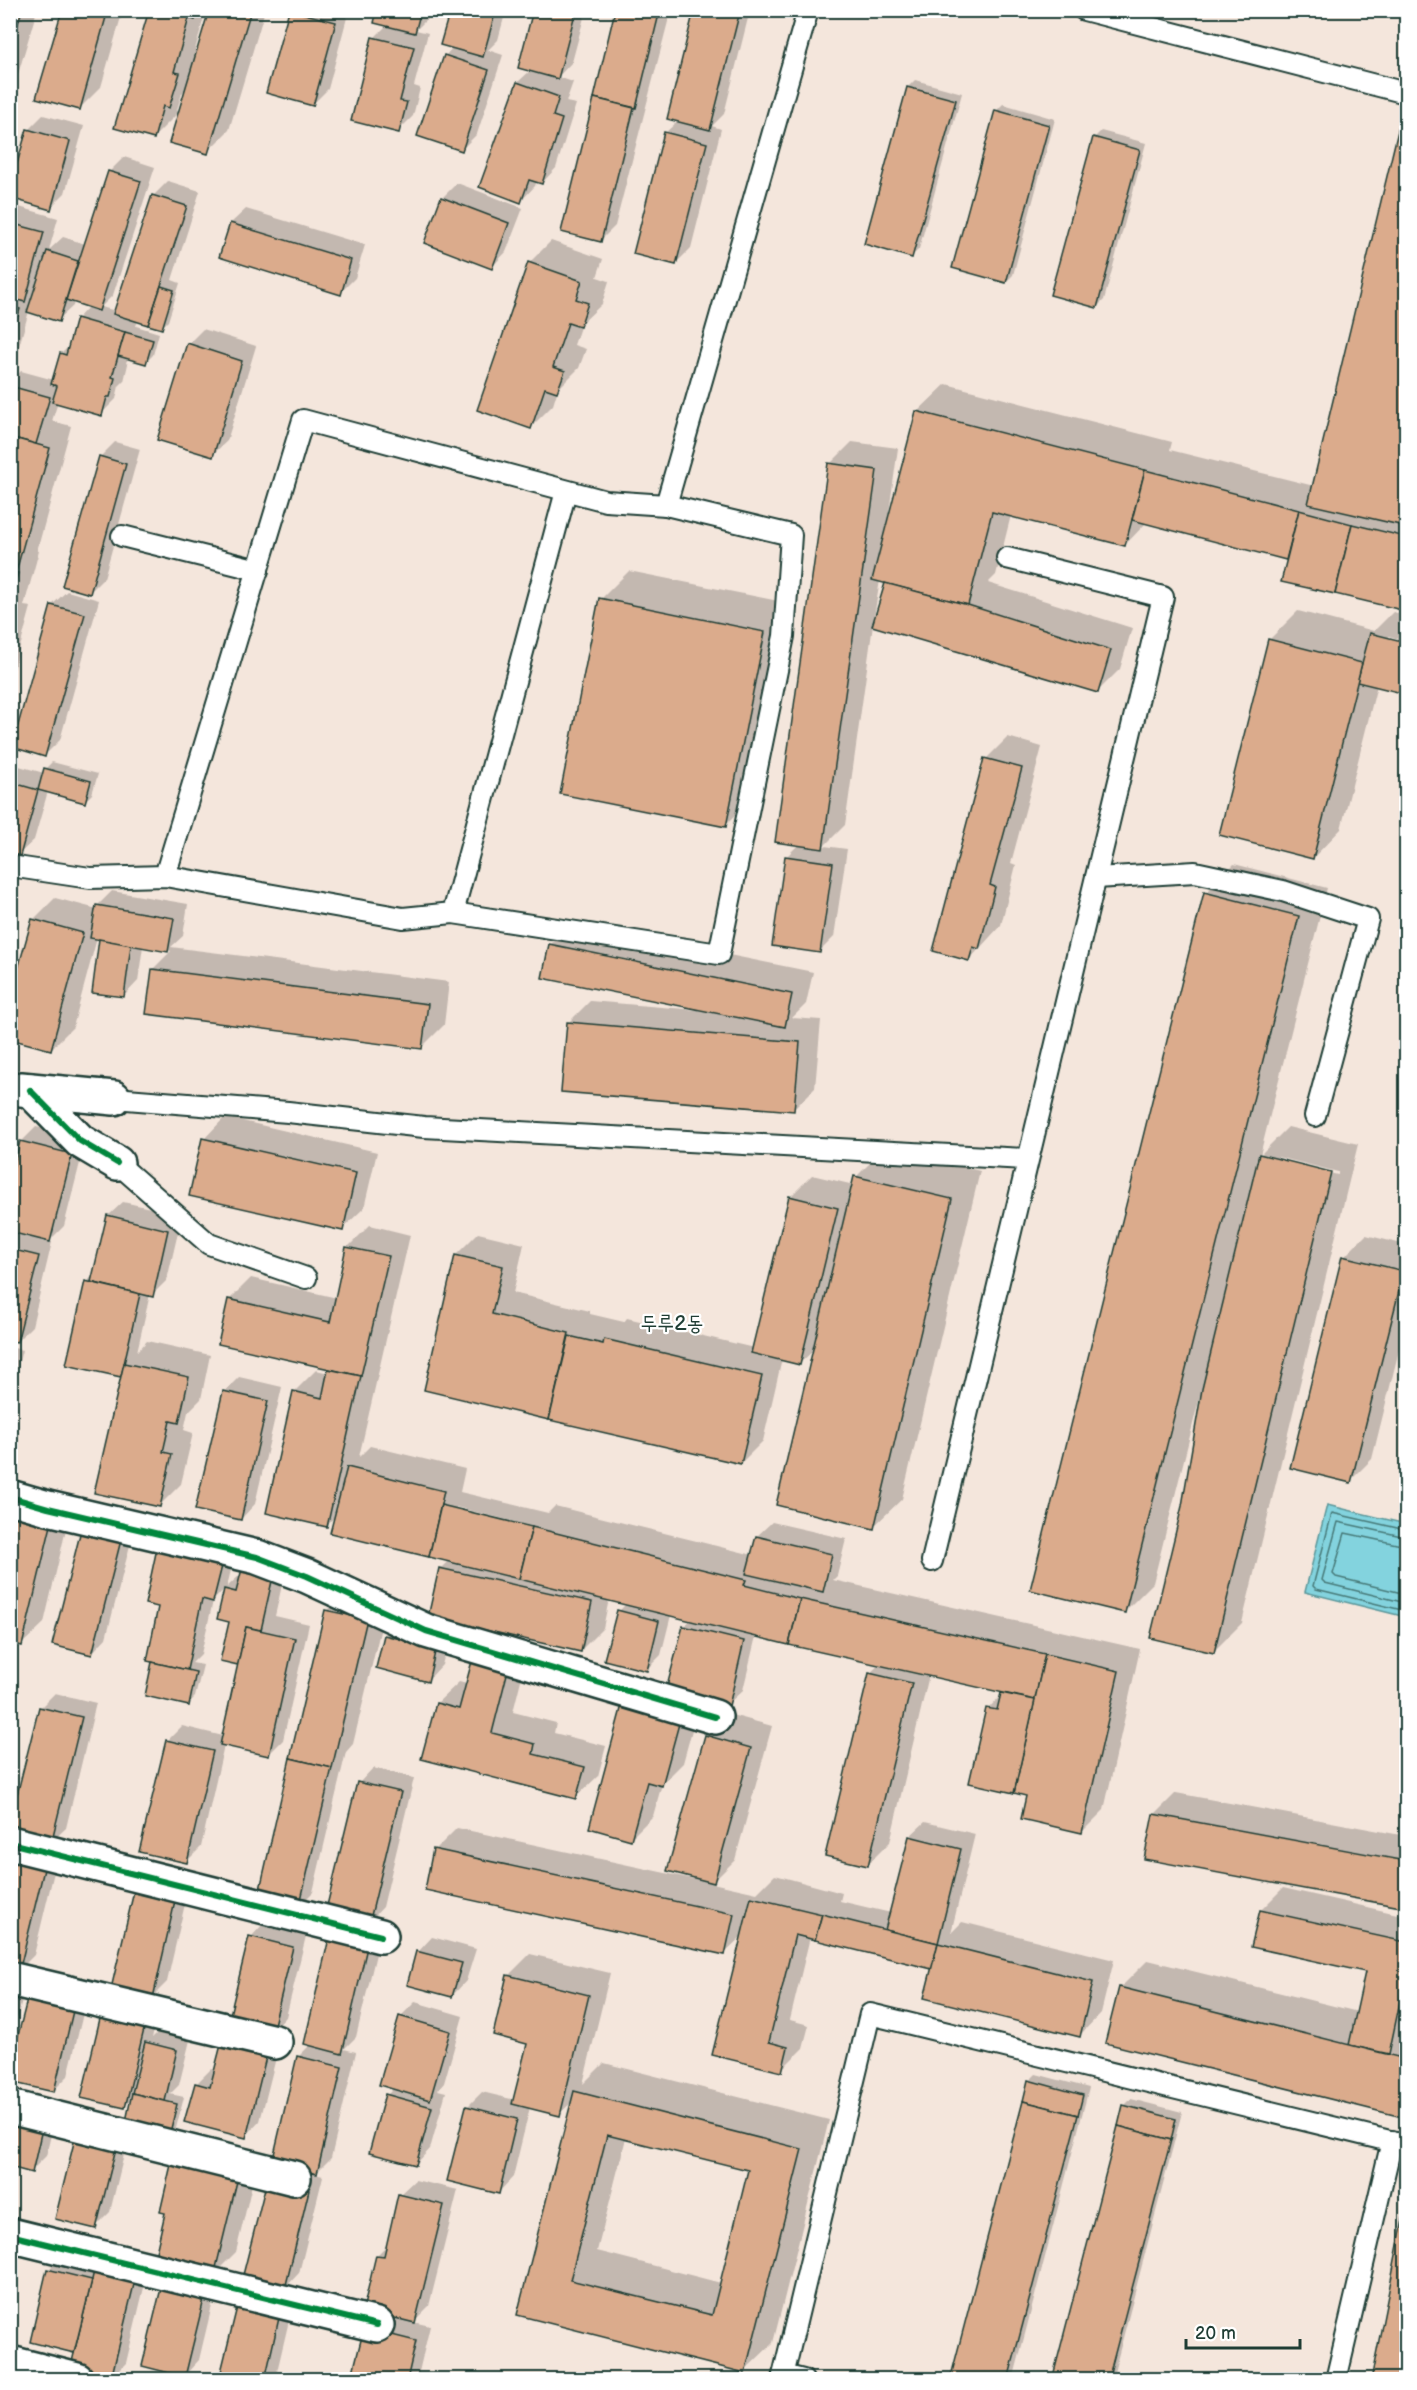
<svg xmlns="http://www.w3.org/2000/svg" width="1417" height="2390" font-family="'Balsamiq Sans','Poor Story',sans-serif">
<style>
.water{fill:#83d3de;stroke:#5b979a;stroke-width:1.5}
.shadow{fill:#0003;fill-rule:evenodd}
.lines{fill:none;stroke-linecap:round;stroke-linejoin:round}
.shore{stroke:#477978;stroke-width:1.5}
.building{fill:#dbab8c;stroke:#1f3d34;stroke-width:1.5;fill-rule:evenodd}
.lane-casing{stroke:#1f3d34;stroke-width:24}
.street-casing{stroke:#1f3d34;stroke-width:38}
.lane{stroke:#fff;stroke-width:20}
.street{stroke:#fff;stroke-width:33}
.cycleway-casing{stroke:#fff;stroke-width:10}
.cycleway{stroke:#00873e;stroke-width:6}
.labels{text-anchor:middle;stroke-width:4.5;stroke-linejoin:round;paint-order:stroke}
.quarter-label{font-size:21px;fill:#1f3d34;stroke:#fff}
</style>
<rect width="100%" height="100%" fill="#f4e6dc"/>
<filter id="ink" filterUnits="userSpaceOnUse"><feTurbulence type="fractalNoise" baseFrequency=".0167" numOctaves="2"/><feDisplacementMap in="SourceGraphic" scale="12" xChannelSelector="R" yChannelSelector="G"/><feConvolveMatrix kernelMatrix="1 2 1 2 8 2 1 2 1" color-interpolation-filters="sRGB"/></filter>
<g filter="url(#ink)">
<path class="water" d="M1327,1505L1406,1524V1617L1305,1592Z"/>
<g class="shadow">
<path d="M10,10H37L16,81L10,87Z"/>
<path d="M63,10H123L101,87L79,109Z"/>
<path d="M150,10H206L195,50L198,51L210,10H265L229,130L207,152L187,88L182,93L175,116L153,138Z"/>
<path d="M290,10H349L328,89L313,104Z"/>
<path d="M379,10H431L429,17L416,30L428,33L414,86L420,88L413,116L398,131L374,38L387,25Z"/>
<path d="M451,10H506L498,40L488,50L503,55L477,134L462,149L445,56L453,47Z"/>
<path d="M534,10H586L572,62L558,77L573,82L566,102L576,104L556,168L542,183L537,181L535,186L521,201L518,82L531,70Z"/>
<path d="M617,10H671L615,226L600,241L562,231Z"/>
<path d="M696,10H750L724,114L712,126L721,129L691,248L676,263L665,133L678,121Z"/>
<path d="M915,80L962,93L919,249L912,256L866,243L908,87Z"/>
<path d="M1003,104L1055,119L1013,275L1006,282L996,111Z"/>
<path d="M1406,111V610L1283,581L1289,554L1286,558L1147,522L1125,545L1011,515L996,575L988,583L1132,628L1120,669L1098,691L873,625L845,825L824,846L847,849L834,937L819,952L786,857L799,844L830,464L852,442L898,448L889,512L891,513L917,412L946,384L1172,442L1170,450L1314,486L1403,114ZM880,580L888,583L876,618L874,617Z"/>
<path d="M43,115L84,126L65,193L50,208L28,130Z"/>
<path d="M1101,131L1146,143L1104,300L1097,307L1094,138Z"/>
<path d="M124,157L155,167L113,295L101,307L116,311L153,196L168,181L200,191L172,280L180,283L168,321L161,328L138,320L136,326L159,333L153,355L146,362L128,357L126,363L128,364L124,381L119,386L116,399L101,414L58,402L52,421L71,426L37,551H39L24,606L31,607L11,680L10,382L21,371L54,380L61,354L70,345L77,319L89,306L74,301L73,306L58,320L29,311L10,378V215L19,207L58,218L49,250L63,237L85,244L109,172Z"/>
<path d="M457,183L523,208L506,252L492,267L442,198Z"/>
<path d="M246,209L365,245L355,278L340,293L231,223Z"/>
<path d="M551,241L603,259L597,277L609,281L602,304L581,324L574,345L586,349L579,368L558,389L553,405L531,427L529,263Z"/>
<path d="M203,329L256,346L227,441L212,455L188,344Z"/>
<path d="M115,442L140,449L104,578L90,592L100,457Z"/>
<path d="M629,571L793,604L753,797L725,826L601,599Z"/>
<path d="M67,591L99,600L60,740L45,755L52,605Z"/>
<path d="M1298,611L1374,631L1393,612L1406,615V641L1389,636V639L1406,644V692L1377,685L1341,829L1313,858L1269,640Z"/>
<path d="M1008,737L1042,747L1011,863L1016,865L1001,925L969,960L986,759Z"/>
<path d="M52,762L98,774L92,794L85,801L48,791L34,840L19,854L10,852V775L19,766L44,773L45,769Z"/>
<path d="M1234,864L1327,888L1260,1155L1288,1127L1358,1144L1242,1623L1213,1652L1184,1506L1202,1396H1200L1153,1583L1124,1612L1206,893ZM1278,1157L1338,1172V1175L1278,1161Z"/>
<path d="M112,891L188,904L183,936L171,947L449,982L444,1025L422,1047L153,969L171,951L143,946L138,981L124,996L101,938H97L73,1027L51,1049L33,920L55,898L97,909V906Z"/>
<path d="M572,923L813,972L806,1004L792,1018L821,1020L815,1088L793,1110L568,1023L590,1001L697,1010L698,1008L550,945Z"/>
<path d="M225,1117L377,1152L364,1208L342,1229L204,1139Z"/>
<path d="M36,1127L86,1139L64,1226L49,1241L52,1242L32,1326L17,1341L10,1339V1232L21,1142Z"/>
<path d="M884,1149L980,1171L902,1499L873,1527L815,1349L800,1363L782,1359L763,1441L741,1463L425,1389L456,1255L478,1233L524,1244L513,1293L590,1311V1314L624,1322L627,1318L754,1348L790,1197L812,1175L854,1185L856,1177Z"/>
<path d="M123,1202L182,1215L167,1280L152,1295L150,1294L137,1352L147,1341L210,1355L201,1399L188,1412L184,1430L193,1433L181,1484L159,1506L123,1372L87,1282L95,1273L108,1216Z"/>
<path d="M370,1225L410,1235L359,1457L370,1446L465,1469L460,1492L548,1513L555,1506L753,1555L757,1536L772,1522L846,1539L837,1576L833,1580L1140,1649L1104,1810L1082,1832L1028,1794L988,1709L1004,1692L929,1675L890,1842L868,1864L870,1673L880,1664L756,1636L743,1690L728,1704L701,1697L683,1763L662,1784L653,1816L631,1838L684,1626L691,1620L671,1615L661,1655L647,1669L619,1611L626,1604L609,1599L603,1628L581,1650L440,1569L449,1560L332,1532L336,1516L326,1525L294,1392L316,1370L329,1373L330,1368L229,1300L251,1278L337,1298L348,1247ZM456,1507L539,1528V1531L456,1510Z"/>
<path d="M1366,1235L1406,1245V1322L1372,1459L1350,1481L1344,1257Z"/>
<path d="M10,1347L22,1350L10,1398Z"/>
<path d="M239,1377L282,1387L255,1504L241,1519L224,1392Z"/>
<path d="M28,1485L74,1495L44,1623L22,1644L10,1502Z"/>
<path d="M136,1522L106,1638L92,1653L84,1527Z"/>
<path d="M236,1548L227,1587L240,1575L288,1558L275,1616L309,1624L283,1740L268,1755L224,1745L201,1847L186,1862L167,1741L182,1726L223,1736L240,1664L231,1621L218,1618L225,1588L213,1601L201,1654L192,1663L203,1665L195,1697L188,1704L154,1661L160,1606Z"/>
<path d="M349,1589L388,1598L353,1744L346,1752L313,1892L299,1906L327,1610Z"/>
<path d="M400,1621L450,1634L442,1665L428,1680L385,1636Z"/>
<path d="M529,1648L513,1712L556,1723L554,1733L606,1746L598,1776L576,1797L437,1703L459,1682L467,1684Z"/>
<path d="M55,1693L96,1703L66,1828L49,1844L60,1847L34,1955L20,1969L29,1971L10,2048V1847L40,1708Z"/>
<path d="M728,1714L772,1726L735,1860L712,1883L757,1893L775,1875L842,1893L840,1901L891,1913L910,1836L925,1822L975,1834L951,1933L962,1922L1114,1960L1101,2013L1080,2035L935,1964L810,1937L790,2020L809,2025L803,2048L781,2070L714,2054L744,1934L724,1953L435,1850L457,1828L693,1879L706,1736Z"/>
<path d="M373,1768L414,1778L383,1907L369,1922L359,1783Z"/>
<path d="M1176,1793L1406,1836V1906L1146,1858L1154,1815Z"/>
<path d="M151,1873L190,1882L167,1982L152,1997Z"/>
<path d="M1283,1888L1406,1916V2116L1107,2042L1120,1988L1148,1960L1358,2012L1367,1971L1261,1910Z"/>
<path d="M265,1922L307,1932L286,2017L272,2032L282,2034L260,2121L246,2136L196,2084L211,2069L216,2070L251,1937Z"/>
<path d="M382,1929L356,2037L344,2049L356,2052L331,2158L315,2174L323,2176L299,2273L285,2288L298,2057L311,2044L332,1935Z"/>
<path d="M432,1937L476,1949L466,1981L452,1996L418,1952Z"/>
<path d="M530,1954L610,1973L583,2084L604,2063L829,2120L773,2343L744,2371L519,2314L573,2101L559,2114L530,2107L513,2177L499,2192L467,2107L482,2092L515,2100L529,2043L508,1976ZM626,2138L749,2169L721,2283L597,2251Z"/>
<path d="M43,1986L87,1997L68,2076L53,2091L28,2001Z"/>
<path d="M119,1992L160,2003L152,2038L161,2029L191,2036L179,2085L170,2094L184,2097L176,2128L169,2136L131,2126L110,2212L95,2227L57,2218L127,2124L133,2098L124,2107Z"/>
<path d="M415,2002L463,2016L444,2083L438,2090L446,2092L430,2149L416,2164L387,2095L394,2088L400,2017Z"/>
<path d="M1036,2074L1089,2088L1013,2380H951L1029,2081Z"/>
<path d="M1131,2099L1182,2112L1112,2380H1053L1124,2106Z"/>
<path d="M58,2105L46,2156L31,2171L10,2166Z"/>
<path d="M196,2135L260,2151L236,2252L213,2275L219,2276L199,2360L185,2375L164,2281L167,2212L175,2157Z"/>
<path d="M415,2180L458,2190L429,2306L413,2322L430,2326L417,2380H353L381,2313L377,2255L388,2244L400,2194Z"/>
<path d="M1406,2212V2380H1372Z"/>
<path d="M63,2255L151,2258L126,2363L111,2378L72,2369L76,2352L31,2341L48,2270Z"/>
<path d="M295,2295L275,2380H221Z"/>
</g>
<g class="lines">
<g class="shore">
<path d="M1406,1530L1332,1513L1313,1586L1316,1589L1406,1611"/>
<path d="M1406,1537L1338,1522L1322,1580L1325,1583L1406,1603"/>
<path d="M1406,1546L1345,1533L1333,1574L1336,1577L1406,1594"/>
</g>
</g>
<g class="building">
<path d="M10,10H22L10,50Z"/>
<path d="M62,10H108L80,110L36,98Z"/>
<path d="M149,10H198L195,20L189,18L174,72L180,73L169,108L163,106L154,139L114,128Z"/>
<path d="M209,10H251L208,154L169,143Z"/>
<path d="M289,10L336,22L313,106L266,93Z"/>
<path d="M319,10H339L337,16Z"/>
<path d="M377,10H421L415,33L374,23Z"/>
<path d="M450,10H496L483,57L440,45Z"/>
<path d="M533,10H576L558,79L518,68Z"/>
<path d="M615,10H660L636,108L594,98Z"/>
<path d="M694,10L740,11L710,130L667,119Z"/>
<path d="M372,37L414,47L400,101L407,102L399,133L351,121Z"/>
<path d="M444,55L489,70L462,151L417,136Z"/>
<path d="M517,82L559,97L553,116L562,119L542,184L529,180L521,203L479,187Z"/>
<path d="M907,87L956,100L912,258L864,244Z"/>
<path d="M594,98L634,108L601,242L561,232Z"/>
<path d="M995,110L1049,125L1006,283L952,268Z"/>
<path d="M1402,114L1406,115V498L1400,525L1308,504Z"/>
<path d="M27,129L70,141L51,210L10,198V188Z"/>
<path d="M664,132L707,143L676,265L633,254Z"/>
<path d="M1093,137L1140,150L1097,308L1050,295Z"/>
<path d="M108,171L141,181L99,311L66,300Z"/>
<path d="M152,195L187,206L148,325L113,314Z"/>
<path d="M441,197L509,223L492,269L424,243Z"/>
<path d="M10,223L44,232L25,302L10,298Z"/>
<path d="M230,223L351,260L341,295L219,257Z"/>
<path d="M47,251L78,261L59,322L27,312Z"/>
<path d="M528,262L582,281L576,299L588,303L580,327L568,323L553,367L565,371L557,392L545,388L531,429L477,410Z"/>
<path d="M161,286L174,290L162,329L148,325Z"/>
<path d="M10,306L20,309L10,343Z"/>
<path d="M76,318L125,332L112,377L115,378L110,397H107L102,416L52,402L57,386L51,384L60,353L66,355Z"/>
<path d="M125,332L153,340L146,364L118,356Z"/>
<path d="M187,343L242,361L213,457L157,440Z"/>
<path d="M10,386L50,397L36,444L10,437Z"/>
<path d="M916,411L1145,470L1125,546L992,512L968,605L872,580Z"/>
<path d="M10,437L50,448L16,572L10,571Z"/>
<path d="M99,456L126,464L90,594L62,586Z"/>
<path d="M828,463L877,470L823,849L775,842Z"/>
<path d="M1145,470L1299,510L1286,560L1132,520Z"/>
<path d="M1299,510L1352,524L1335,594L1281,582Z"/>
<path d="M1352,524L1406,537V611L1335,594Z"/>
<path d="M10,571L18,573L10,600Z"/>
<path d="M885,583L968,605L1111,650L1098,693L872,626Z"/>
<path d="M599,598L765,632L726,827L560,794Z"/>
<path d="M51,605L85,614L45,757L12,747Z"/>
<path d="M1370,633L1406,642V694L1357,682Z"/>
<path d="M1268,639L1362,663L1313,859L1219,835Z"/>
<path d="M984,758L1022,768L990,885L995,887L979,949L973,947L969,961L933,951Z"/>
<path d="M44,768L91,781L85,803L38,790Z"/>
<path d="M10,782L38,790L20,856L10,853Z"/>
<path d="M785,856L833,863L820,953L772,946Z"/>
<path d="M1204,892L1299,916L1125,1613L1030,1590Z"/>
<path d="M96,905L174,918L168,952L90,938Z"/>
<path d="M32,919L83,933L51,1050L10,1039V997Z"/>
<path d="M99,939L131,945L124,997L92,993Z"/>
<path d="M549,944L792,994L785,1027L542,978Z"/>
<path d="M152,969L428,1004L422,1049L146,1014Z"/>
<path d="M567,1022L800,1042L794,1111L561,1092Z"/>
<path d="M202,1138L356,1173L343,1231L189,1196Z"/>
<path d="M20,1141L72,1154L50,1242L10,1232V1180Z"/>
<path d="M1259,1154L1331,1172L1214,1653L1150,1638L1182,1506L1202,1389Z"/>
<path d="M854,1176L952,1199L874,1529L776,1505Z"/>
<path d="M789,1196L838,1208L800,1365L751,1353Z"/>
<path d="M107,1215L168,1230L153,1297L91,1282Z"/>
<path d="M346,1247L389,1256L361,1376L218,1344L228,1299L330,1322Z"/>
<path d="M10,1249L39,1256L17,1342L10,1341Z"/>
<path d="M455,1255L503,1266L492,1314L569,1333L549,1420L424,1390Z"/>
<path d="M1342,1256L1404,1271L1351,1483L1290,1468Z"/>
<path d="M85,1281L140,1294L121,1377L66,1365Z"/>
<path d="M569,1336L603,1344L604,1339L762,1376L741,1464L549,1420Z"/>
<path d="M124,1363L189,1377L179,1423L170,1421L163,1452L172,1454L160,1507L94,1493Z"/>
<path d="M328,1369L361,1376L327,1527L266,1513L293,1391L322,1398Z"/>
<path d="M223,1391L268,1401L241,1520L195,1510Z"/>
<path d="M347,1467L444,1491L429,1557L330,1533Z"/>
<path d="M441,1505L532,1527L519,1579L429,1557Z"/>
<path d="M10,1507L53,1517L22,1646L10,1643Z"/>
<path d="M82,1526L122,1536L92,1655L52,1645Z"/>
<path d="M532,1527L746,1580L744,1585L800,1599L789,1645L519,1579Z"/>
<path d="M756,1536L832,1554L823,1592L746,1574Z"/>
<path d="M157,1548L223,1562L213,1602L202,1599L187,1670L147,1661L158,1607L145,1604Z"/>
<path d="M243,1565L274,1572L261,1630L246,1627L238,1665L220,1661L229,1622L217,1619L224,1589L236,1592Z"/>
<path d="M439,1568L592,1602L581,1652L428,1617Z"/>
<path d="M800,1599L1045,1654L1035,1700L789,1645Z"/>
<path d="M325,1610L367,1619L332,1768L290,1758Z"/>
<path d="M617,1610L659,1621L647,1671L604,1660Z"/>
<path d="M683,1626L744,1641L729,1706L666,1690Z"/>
<path d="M246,1627L295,1638L269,1756L220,1745Z"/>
<path d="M384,1635L436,1648L428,1682L376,1668Z"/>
<path d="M1045,1654L1119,1671L1082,1833L1021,1819L1026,1796L1014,1793Z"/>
<path d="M472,1661L508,1670L492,1733L535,1744L533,1754L585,1767L576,1799L421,1759L436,1703L459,1709Z"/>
<path d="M152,1662L196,1672L189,1706L145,1696Z"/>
<path d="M869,1673L912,1683L868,1866L825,1856Z"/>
<path d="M1001,1693L1035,1700L1014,1793L969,1783L986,1708L997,1710Z"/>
<path d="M622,1705L680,1720L662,1786L647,1782L631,1840L589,1828Z"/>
<path d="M39,1707L82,1717L51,1844L10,1834V1823Z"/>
<path d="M705,1735L751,1748L714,1883L667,1871Z"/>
<path d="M166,1740L213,1751L187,1863L139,1852Z"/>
<path d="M290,1758L332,1768L299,1908L258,1898Z"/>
<path d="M357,1782L401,1792L369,1924L325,1914Z"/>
<path d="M1153,1814L1406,1861V1908L1144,1859Z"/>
<path d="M909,1836L961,1849L938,1943L885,1930Z"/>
<path d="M433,1849L734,1914L725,1955L425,1890Z"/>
<path d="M10,1853L46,1861L19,1972L10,1969Z"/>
<path d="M135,1887L176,1897L153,1998L111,1989Z"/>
<path d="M751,1897L822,1914L815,1940L795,1935L769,2042L788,2047L782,2072L712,2055Z"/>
<path d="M1260,1910L1406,1942V1973L1389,2054L1349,2045L1365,1972L1251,1947Z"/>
<path d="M822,1914L938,1943L932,1969L815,1940Z"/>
<path d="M330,1934L368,1943L342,2054L304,2044Z"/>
<path d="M249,1936L293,1947L272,2033L228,2023Z"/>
<path d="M938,1943L1093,1982L1080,2037L924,1998Z"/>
<path d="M416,1951L462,1963L452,1997L407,1985Z"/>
<path d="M507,1975L589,1995L560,2116L512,2104L527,2044L493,2035Z"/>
<path d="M1119,1987L1406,2059V2118L1105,2043Z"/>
<path d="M27,2000L73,2011L54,2092L10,2082V2067Z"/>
<path d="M103,2006L147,2017L125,2108L81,2098Z"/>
<path d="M399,2016L450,2031L430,2100L379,2085Z"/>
<path d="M223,2037L268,2049L246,2138L184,2122L195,2083L210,2087Z"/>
<path d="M145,2042L177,2050L165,2101L132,2093Z"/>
<path d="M297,2056L342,2067L317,2174L272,2163Z"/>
<path d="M1028,2080L1083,2095L1078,2115L1023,2101Z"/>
<path d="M574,2091L802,2149L745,2373L517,2315ZM607,2135L748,2170L712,2315L570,2280Z"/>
<path d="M132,2093L177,2104L169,2137L125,2126Z"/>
<path d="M385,2094L432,2107L416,2165L369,2153Z"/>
<path d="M1023,2101L1078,2115L1008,2380H950Z"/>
<path d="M1123,2105L1176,2119L1171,2140L1118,2126Z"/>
<path d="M466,2106L517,2119L499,2194L447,2181Z"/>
<path d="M10,2112L44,2120L32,2173L10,2167Z"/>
<path d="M1118,2126L1171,2140L1108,2380H1052Z"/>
<path d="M77,2130L118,2140L96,2229L55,2219Z"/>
<path d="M173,2156L239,2173L214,2276L154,2261L165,2213L160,2212Z"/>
<path d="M267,2180L309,2190L285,2289L242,2279Z"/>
<path d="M398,2194L444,2205L415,2323L363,2310L376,2255L384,2256Z"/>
<path d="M1406,2205V2380H1371Z"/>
<path d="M96,2263L137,2272L111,2379L70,2370Z"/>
<path d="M47,2269L92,2280L74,2353L30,2342Z"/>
<path d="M163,2280L206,2291L185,2377L142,2366Z"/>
<path d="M239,2299L281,2309L265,2380H219Z"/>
<path d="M364,2328L416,2341L407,2380H351Z"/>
</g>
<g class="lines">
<defs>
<g id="lane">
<path d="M1084,10L1406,93"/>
<path d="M666,505L808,10"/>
<path d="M122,536L258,570"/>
<path d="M10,866L90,878L165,876L303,420L606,501L666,505L791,535L784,636L719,954L453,913L403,918L165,876"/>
<path d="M1096,878L1195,872L1283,891L1368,919L1315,1116"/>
<path d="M453,913L566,491"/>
<path d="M114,1098L288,1112L424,1127L1027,1159"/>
<path d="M117,1163L209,1244L306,1278"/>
<path d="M932,1561L1163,597L1007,558"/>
<path d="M783,2375L803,2380"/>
<path d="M782,2380L870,2014L1406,2145"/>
<path d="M1336,2380L1392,2141"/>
</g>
<g id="street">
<path d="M21,1089L114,1098"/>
<path d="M30,1090L80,1141L117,1163"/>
<path d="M10,1497L48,1508L257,1557L307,1576L426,1631L715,1717"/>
<path d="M10,1843L381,1936"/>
<path d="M10,1979L275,2042"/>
<path d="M10,2107L294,2178"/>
<path d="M10,2235L377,2325"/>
<path d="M10,2363L77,2380"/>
</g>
</defs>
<use href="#lane" class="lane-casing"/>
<use href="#street" class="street-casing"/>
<use href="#lane" class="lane"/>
<use href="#street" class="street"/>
<defs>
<g id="cycleway">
<path d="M30,1090L80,1141L117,1163"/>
<path d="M10,1497L48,1508L257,1557L307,1576L426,1631L715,1717"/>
<path d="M10,1843L381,1936"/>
<path d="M10,2235L377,2325"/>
</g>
</defs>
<use href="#cycleway" class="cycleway-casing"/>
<use href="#cycleway" class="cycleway"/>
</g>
</g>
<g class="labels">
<g class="quarter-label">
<text x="672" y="1330">두루2동</text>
</g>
</g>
<rect width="1417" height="2390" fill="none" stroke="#fff" stroke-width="36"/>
<rect x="18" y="18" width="1381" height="2354" fill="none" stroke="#1f3d34" stroke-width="2" filter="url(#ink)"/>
<path d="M1186 2339v9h114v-9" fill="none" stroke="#1f3d34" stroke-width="3"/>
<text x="1195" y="2339" font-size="18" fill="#1f3d34" stroke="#ffffff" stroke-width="4.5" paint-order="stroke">20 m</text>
</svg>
